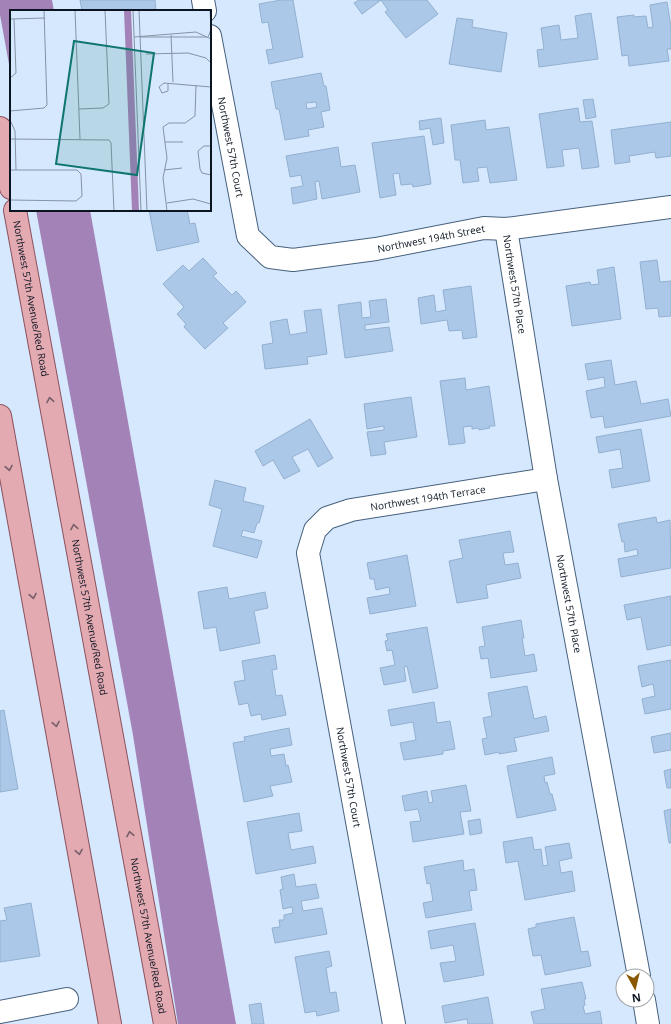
<svg xmlns="http://www.w3.org/2000/svg" width="671" height="1024" font-family="'Open Sans',sans-serif">
<style>
.water{fill:#a382b8}
.building{fill:#abc8e9;stroke:#93b0d0;fill-rule:evenodd}
.lines{fill:none;stroke-linecap:round;stroke-linejoin:round}
.minor-casing{stroke:#47617d;stroke-width:24}
.major-casing{stroke:#8b515e;stroke-width:24}
.minor{stroke:#fff;stroke-width:22}
.major{stroke:#e3aab2;stroke-width:22}
.oneway{stroke:#77606a}
.labels{text-anchor:middle;stroke-width:4;stroke-linejoin:round;paint-order:stroke}
.street-label{font-size:10px;fill:#0b1521;stroke:#fff}
.inset-road{fill:none;stroke:#8594a5;stroke-width:1}
.view{fill:#0f766e;fill-opacity:0.15;stroke:#0f766e;stroke-width:2}
.inset-edge{fill:none;stroke:#0b1521;stroke-width:2}
</style>
<rect width="100%" height="100%" fill="#d6e8fd"/>
<g class="water">
<path d="M0,0H52L54,11H11V75L0,15Z"/>
<path d="M36,210H90L236,1024H178L133,735Z"/>
</g>
<g class="building">
<path d="M80,0H155L156,11H82Z"/>
<path d="M281,0H293L303,57L269,64L266,50L273,49L268,22L262,23L259,4Z"/>
<path d="M359,0H427L438,14L406,38L385,12L388,10L381,0L362,14L354,3Z"/>
<path d="M667,2L671,27V49H667L669,61L629,66L628,55L622,56L617,17L634,15V17L646,16L648,28L653,27L650,5Z"/>
<path d="M591,13L598,59L539,67L537,50L544,49L541,28L559,25L561,40L578,38L575,16Z"/>
<path d="M457,18L473,20L472,27L507,33L501,72L449,64Z"/>
<path d="M321,73L324,86H326L330,110L321,112L324,127L308,130L309,136L285,140L279,109H276L271,82ZM316,102L317,107L307,109L306,103Z"/>
<path d="M593,99L596,117L586,119L583,100Z"/>
<path d="M578,108L580,122L592,121L599,167L582,169L579,148L562,150L564,166L547,168L539,114Z"/>
<path d="M441,118L444,143L433,145L430,128L420,130L419,121Z"/>
<path d="M485,120L486,130L509,127L517,180L490,183L487,167L477,168L479,181L463,183L460,160H455L451,125Z"/>
<path d="M671,122V156L656,158L655,152L629,156L630,162L615,164L611,130Z"/>
<path d="M424,136L431,184L413,187L412,184L401,185L399,173L393,174L396,195L380,198L372,143Z"/>
<path d="M338,147L341,167L355,165L360,192L322,199L319,181L315,182L317,199L293,204L291,188L303,186L301,175L290,177L286,156Z"/>
<path d="M149,210H187L190,224L195,223L199,242L157,251Z"/>
<path d="M203,258L217,273L213,276L232,295L236,291L246,302L223,323L228,328L205,349L184,327L186,324L177,314L184,307L163,284L183,265L189,271Z"/>
<path d="M657,260L660,282L671,281V316L659,317L658,308L646,309L640,262Z"/>
<path d="M614,267L621,319L572,326L566,286L590,282L591,285L599,284L597,270Z"/>
<path d="M471,286L477,337L463,339L462,330L449,331L447,320L421,324L418,298L434,295L436,312L446,310L443,290Z"/>
<path d="M386,299L389,322L365,325V330L389,327L393,351L345,358L338,305L361,302L362,318L371,317L369,301Z"/>
<path d="M321,309L327,354L307,357L308,364L265,369L262,345L273,343L270,322L287,319L290,335L307,332L304,311Z"/>
<path d="M611,360L615,385L636,381L641,404L668,399L671,416L605,428L603,416L591,418L586,391L605,387L604,377L588,380L585,364Z"/>
<path d="M465,378L466,390L489,386L495,426H489L490,428L479,430L478,428L472,429V426L463,427L465,443L449,445L440,381Z"/>
<path d="M411,397L417,437L384,442L386,454L371,456L367,432L384,430V426L367,429L364,404Z"/>
<path d="M310,419L333,458L318,467L308,449L292,457L300,471L284,479L273,460L263,466L255,451Z"/>
<path d="M641,429L650,481L612,488L609,470L623,468L620,449L599,453L596,437Z"/>
<path d="M215,480L246,488L243,501L264,506L259,523H257L254,533L243,530L241,536L262,541L257,558L213,546L222,509L209,505Z"/>
<path d="M656,517L657,523L670,520L671,568L621,577L618,559L638,555L637,549L625,552L624,541L622,542L618,524Z"/>
<path d="M510,531L514,552L503,553L505,565L518,563L521,578L486,585L488,598L457,603L449,561L463,558L459,540Z"/>
<path d="M407,555L416,606L370,614L367,598L390,594L389,587L376,590L374,579H370L367,563Z"/>
<path d="M227,587L229,599L265,592L268,608L254,611L260,643L220,651L216,627L204,629L198,592Z"/>
<path d="M671,596V645L647,650L641,617L627,620L624,605Z"/>
<path d="M521,620L524,638H522L525,656L534,654L537,671L491,678L488,658L481,659L479,647L485,646L482,627Z"/>
<path d="M427,627L438,688L413,693L407,666L404,667L406,681L384,685L380,668L395,665L392,650L387,651L385,641L388,640L386,634Z"/>
<path d="M275,655L277,669L272,670L276,696L282,695L286,715L262,720L261,714L251,716L248,703L239,705L234,682L245,680L242,661Z"/>
<path d="M671,660V709L645,714L642,699L655,696L653,684L642,687L638,666Z"/>
<path d="M527,686L534,719L546,716L549,731L514,738L517,751L499,754V752L485,755L482,739L487,738L483,718L492,716L488,693Z"/>
<path d="M434,702L437,723L450,721L455,749L443,751V754L404,760L400,743L416,740L413,722L391,726L388,710Z"/>
<path d="M4,710L18,789L0,792V711Z"/>
<path d="M289,728L292,745L270,749L271,756L284,754L286,766L288,765L292,782L270,786L273,796L244,802L233,743L245,741L244,737Z"/>
<path d="M671,733V750L654,753L651,737Z"/>
<path d="M552,757L555,774L544,776L545,783L547,782L550,794H552L556,810L517,818L507,766Z"/>
<path d="M671,769V788H667L664,771Z"/>
<path d="M466,785L471,811L460,812L464,834L413,842L410,822L421,821L418,809L405,811L402,796L427,791L429,803L433,802L431,791Z"/>
<path d="M671,809V843H669L664,811Z"/>
<path d="M299,813L302,831L288,833L291,850L313,846L316,863L256,874L247,822Z"/>
<path d="M480,819L482,833L470,835L468,821Z"/>
<path d="M532,837L534,850L541,849L543,866L548,865L545,847L569,843L572,858L559,861L561,873L572,871L575,891L525,900L518,861L506,863L503,842Z"/>
<path d="M463,860L464,871L474,869L477,890L469,891L472,910L426,918L423,903L433,901L430,883L427,884L424,867Z"/>
<path d="M294,874L296,887L316,884L319,898L301,901L303,911L322,908L327,934L275,943L272,928L280,927L279,920H284V915L293,913L292,907L283,909L280,890L283,889L281,877Z"/>
<path d="M31,903L40,956L0,962V921L7,920L4,908Z"/>
<path d="M574,917L581,952L588,951L591,966L545,975L541,955L533,956L528,929L536,927V924Z"/>
<path d="M475,923L484,975L444,982L440,963L456,961L453,945L431,949L428,931Z"/>
<path d="M329,951L332,966L326,968L330,993L336,992L339,1011L317,1016L316,1011L305,1013L295,957Z"/>
<path d="M582,982L586,999H584L585,1005L583,1006L585,1014L600,1011L602,1024H534L531,1012L545,1009L541,989Z"/>
<path d="M488,997L493,1024H468L467,1019L445,1023L442,1006Z"/>
<path d="M261,1003L264,1024H252L249,1005Z"/>
</g>
<g class="lines">
<defs>
<g id="minor">
<path d="M203,0L205,11"/>
<path id="s1" d="M210,36L248,236L270,257L293,260L376,249L484,228L506,229L671,207"/>
<path id="s2" d="M506,229L546,479L639,976"/>
<path d="M644,1000L648,1024"/>
<path d="M0,1012L67,999"/>
<path id="s3" d="M394,1024L308,553L315,530L327,518L351,510L546,479"/>
</g>
<g id="major">
<path d="M0,128L11,188"/>
<path id="s4" d="M15,210L165,1024"/>
<path d="M0,416L110,1024"/>
</g>
</defs>
<use href="#minor" class="minor-casing"/>
<use href="#major" class="major-casing"/>
<use href="#minor" class="minor"/>
<use href="#major" class="major"/>
</g>
<defs><path id="oneway-chevron" d="M-2-3.5L2.5 0L-2 3.5" fill="none" stroke-width="1.6" stroke-linecap="round" stroke-linejoin="round"/></defs>
<g class="oneway">
<use href="#oneway-chevron" transform="translate(50 400) rotate(-100)"/>
<use href="#oneway-chevron" transform="translate(9 468) rotate(80)"/>
<use href="#oneway-chevron" transform="translate(74 527) rotate(-100)"/>
<use href="#oneway-chevron" transform="translate(33 596) rotate(80)"/>
<use href="#oneway-chevron" transform="translate(56 724) rotate(80)"/>
<use href="#oneway-chevron" transform="translate(130 834) rotate(-100)"/>
<use href="#oneway-chevron" transform="translate(79 852) rotate(80)"/>
</g>
<g class="labels">
<g class="street-label">
<text dy="4" stroke="none"><textPath href="#s1" startOffset="113">Northwest 57th Court</textPath></text>
<text dy="4" stroke="none"><textPath href="#s1" startOffset="397">Northwest 194th Street</textPath></text>
<text dy="4" stroke="none"><textPath href="#s2" startOffset="56">Northwest 57th Place</textPath></text>
<text dy="4" stroke="none"><textPath href="#s4" startOffset="90">Northwest 57th Avenue/Red Road</textPath></text>
<text dy="4" stroke="none"><textPath href="#s3" startOffset="623">Northwest 194th Terrace</textPath></text>
<text dy="4" stroke="none"><textPath href="#s2" startOffset="380">Northwest 57th Place</textPath></text>
<text dy="4" stroke="none"><textPath href="#s4" startOffset="414">Northwest 57th Avenue/Red Road</textPath></text>
<text transform="translate(349 777) rotate(80)" y="4">Northwest 57th Court</text>
<text dy="4" stroke="none"><textPath href="#s4" startOffset="738">Northwest 57th Avenue/Red Road</textPath></text>
</g>
</g>
<g transform="translate(10 10)">
<rect width="201" height="201" fill="#d6e8fd"/>
<path d="M114,0H121L129,201H122Z" fill="#a382b8"/>
<path class="inset-road" d="M65,0L70,129M123,0L131,201M129,0L137,201M0,9L35,8M161,25L163,72M124,27L186,22L201,29M130,27H197M198,27L201,20L200,0M136,44L178,43L196,48L201,53M0,68L6,63L4,9M158,74V81L152,83L149,77L154,73L201,77M69,99L93,98L99,94L95,0M0,101L34,98L37,95L34,0M0,110L5,121L6,160M0,129L99,130L101,133L104,201M155,132H173M201,136H194L188,141L190,159L192,163L201,165M0,160H67L71,164L72,186L66,191L0,190M154,160L172,158M157,193L183,189L201,194M157,201L153,168L157,148L153,117L159,113H175L185,106L186,75"/>
<path class="view" d="M64,31L144,43L127,165L46,154Z"/>
<rect width="201" height="201" class="inset-edge"/>
</g>
<g transform="translate(635 988) rotate(172)"><circle r="19" fill="#ffffff" stroke="#9da1a6"/>
<path d="M0-3L7 15L0 10L-7 15Z" fill="#8a5800"/>
<text y="-6" font-size="11" font-weight="bold" text-anchor="middle" fill="#0b1521">N</text>
</g>
</svg>
